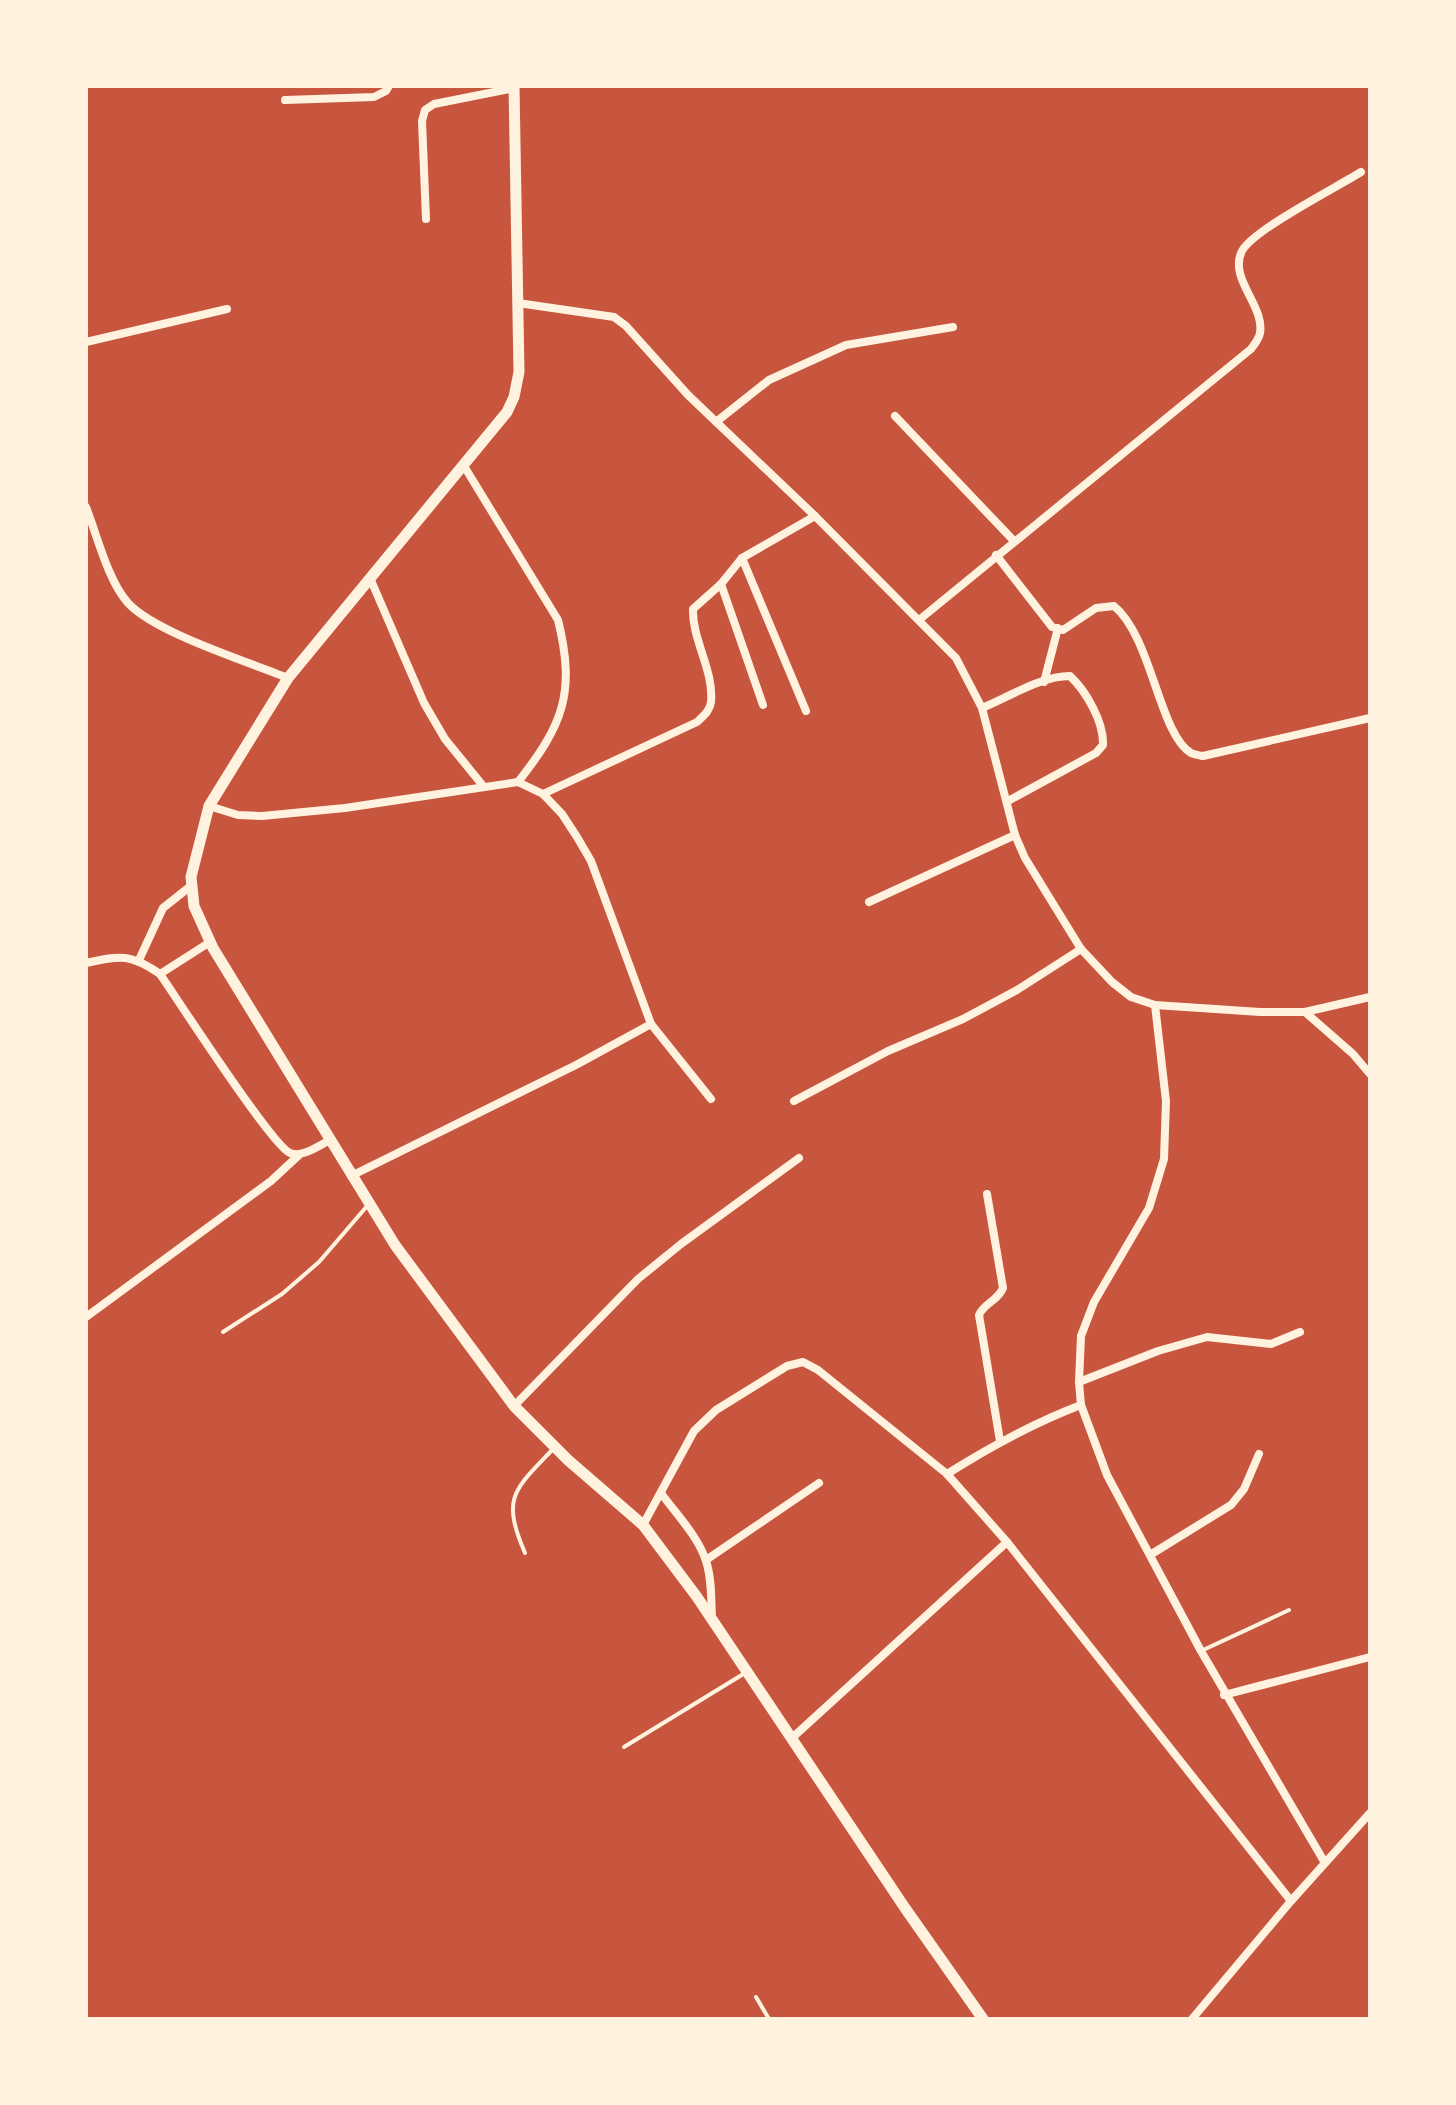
<svg xmlns="http://www.w3.org/2000/svg" width="1456" height="2105" font-family="Signika,sans-serif">
<style>
.lines{fill:none;stroke-linecap:round;stroke-linejoin:round}
.service{stroke:#fff3e0;stroke-width:4}
.minor{stroke:#fff3e0;stroke-width:8}
.tertiary{stroke:#fff3e0;stroke-width:11}
</style>
<rect width="100%" height="100%" fill="#c8553d"/>
<g class="lines">
<g class="service">
<path d="M223,1332L282,1294L319,1262L368,1205"/>
<path d="M525,1553C501,1497 514,1490 553,1449"/>
<path d="M1201,1651L1289,1610"/>
<path d="M624,1747L745,1673"/>
<path d="M756,1997L769,2019"/>
</g>
<g class="minor">
<path d="M285,100L374,97L386,91L389,86"/>
<path d="M426,219L422,121L425,110L434,104L514,88"/>
<path d="M518,303L614,317L626,326L688,395L815,516L956,658L982,708L1015,835L1025,858L1081,949L1112,982L1131,997L1155,1005L1260,1012H1305L1370,997"/>
<path d="M86,342L227,309"/>
<path d="M895,416L1014,541"/>
<path d="M716,422L769,380L846,345L953,327"/>
<path d="M464,466L558,620C576,693 563,725 518,782"/>
<path d="M86,507C97,535 108,581 128,603C156,633 246,661 288,678"/>
<path d="M996,555L1052,627L1063,630L1096,608L1114,606C1152,637 1159,734 1191,753C1192,754 1202,756 1203,756L1370,718"/>
<path d="M742,558L806,711"/>
<path d="M370,578L424,703L445,739L484,787"/>
<path d="M721,584L763,705"/>
<path d="M919,620L1251,349C1254,345 1259,339 1260,333C1265,306 1228,278 1242,251C1253,230 1337,187 1361,172"/>
<path d="M1044,682L1058,628"/>
<path d="M982,708C1009,697 1041,676 1070,676C1086,691 1104,722 1103,745L1096,753L1008,801"/>
<path d="M543,794L697,722C703,716 710,711 711,702C714,670 692,640 693,609L721,584L742,558L815,516"/>
<path d="M209,806L238,815L262,816L345,808L518,782L543,794L562,814L577,837L591,861L651,1024L711,1099"/>
<path d="M869,902L1015,835"/>
<path d="M139,960L163,908L192,885"/>
<path d="M86,963C121,955 131,954 160,974C178,1000 272,1146 290,1153C302,1158 318,1146 330,1140"/>
<path d="M160,974L210,942"/>
<path d="M1155,1005L1166,1101L1164,1159L1149,1208L1094,1302L1081,1336L1079,1382L1081,1405L1107,1475L1201,1651L1325,1863"/>
<path d="M1305,1012L1353,1054L1370,1074"/>
<path d="M794,1101L888,1051L963,1019L1017,990L1081,949"/>
<path d="M351,1176L576,1065L651,1024"/>
<path d="M987,1194L1003,1288C998,1301 984,1303 979,1315L1000,1441"/>
<path d="M86,1317L271,1181L299,1155"/>
<path d="M1079,1382L1158,1351L1207,1337L1271,1344L1300,1332"/>
<path d="M514,1406L638,1279L681,1244L799,1158"/>
<path d="M947,1474C990,1447 1033,1423 1081,1405"/>
<path d="M661,1493C676,1514 698,1536 706,1561C712,1579 711,1599 712,1618"/>
<path d="M643,1525L694,1431L716,1410L787,1366L803,1362L818,1370L947,1474L1007,1542L1291,1901"/>
<path d="M1150,1555L1231,1505L1244,1489L1259,1454"/>
<path d="M706,1560L819,1483"/>
<path d="M1224,1695L1370,1657"/>
<path d="M792,1738L1007,1542"/>
<path d="M1192,2019L1291,1901L1370,1813"/>
</g>
<path class="tertiary" d="M514,86L519,372L514,397L507,412L288,678L209,806L191,877L194,906L213,948L395,1245L514,1406L568,1460L643,1525L697,1597L905,1908L983,2019"/>
</g>
<rect width="1456" height="2105" fill="none" stroke="#fff3e0" stroke-width="176"/>
</svg>
